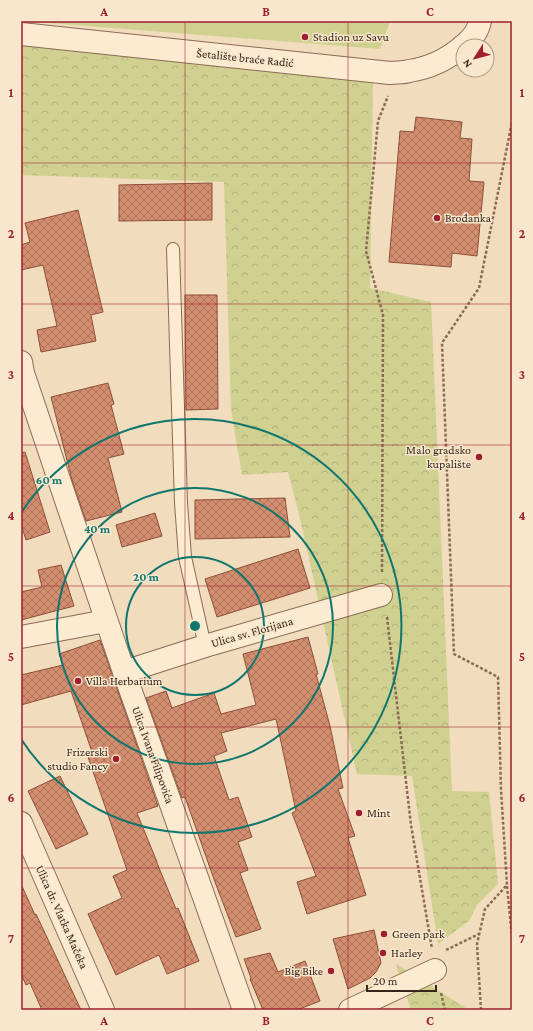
<svg xmlns="http://www.w3.org/2000/svg" width="533" height="1031" font-family="'Crimson Pro',serif">
<style>
.forest{fill:url(#forest-crowns)}
.pitch{fill:#d0d090}
.building{fill:url(#building-cross-hatch);stroke:#8c5038}
.lines{fill:none;stroke-linecap:round;stroke-linejoin:round}
.lane-casing{stroke:#8b6b55;stroke-width:14}
.street-casing{stroke:#8b6b55;stroke-width:24}
.path{stroke:#8b6b55;stroke-width:2.5;stroke-dasharray:3 2;stroke-linecap:butt}
.lane{stroke:#fcead1;stroke-width:12}
.street{stroke:#fcead1;stroke-width:22}
.grid{fill:none;stroke:#9f1f2f;stroke-width:1;stroke-opacity:0.55}
.ring{fill:none;stroke:#0f766e;stroke-width:2}
.poi-dot{fill:#9f1f2f;stroke:#f8e7cd;stroke-width:1.5}
.labels{text-anchor:middle;stroke-width:3;stroke-linejoin:round;paint-order:stroke}
.poi-label{font-size:12px;fill:#39261b;stroke:#f8e7cd;text-anchor:start}
.street-label{font-size:12px;fill:#39261b;stroke:#f8e7cd}
.centre{fill:#0f766e;stroke:#f8e7cd;stroke-width:2}
.ring-label{font-size:12px;text-anchor:middle;font-weight:bold;fill:#0f766e;stroke:#f8e7cd;stroke-width:3;stroke-linejoin:round;paint-order:stroke}
.neatline{fill:none;stroke:#9f1f2f;stroke-width:1.5}
.grid-label{font-size:13px;text-anchor:middle;font-weight:bold;fill:#9f1f2f}
</style>
<defs>
<pattern id="forest-crowns" width="20" height="18" patternUnits="userSpaceOnUse"><rect width="20" height="18" fill="#d0d090"/><path d="M2 6a3 3 0 1 1 6 0M12 15a3 3 0 1 1 6 0" fill="none" stroke="#b3b27c"/></pattern>
<pattern id="building-cross-hatch" width="8" height="8" patternUnits="userSpaceOnUse"><rect width="8" height="8" fill="#d38d6f"/><path d="M0 0l8 8M0 8l8-8" fill="none" stroke="#ac735a"/></pattern>
</defs>
<rect width="100%" height="100%" fill="#f1dcbd"/>
<g class="forest">
<path d="M21,43L373,72L370,288L431,302L452,791L489,792L498,884L477,905L469,921L438,944L412,776L357,774L299,514L288,472L242,475L231,410L224,182L21,175Z"/>
<path d="M396,964L469,1010H411Z"/>
</g>
<path class="pitch" d="M24,21H390L380,49Z"/>
<g class="building">
<path d="M416,117L462,122L460,138L472,139L469,181L484,182L477,256L452,253L451,267L389,262L400,131L414,132Z"/>
<path d="M212,183V220L119,221V185Z"/>
<path d="M78,210L103,312L91,315L96,341L41,352L37,330L57,326L43,265L21,270V245L30,242L25,223Z"/>
<path d="M185,295H217L218,409L186,410Z"/>
<path d="M108,383L114,404L111,405L124,454L108,458L122,512L86,521L72,480L51,397Z"/>
<path d="M25,452L50,532L26,540L21,524V453Z"/>
<path d="M285,498L290,537L195,539V500Z"/>
<path d="M155,513L162,536L122,547L116,525Z"/>
<path d="M298,549L310,588L217,617L205,579Z"/>
<path d="M61,565L74,606L21,620V592L42,587L38,570Z"/>
<path d="M308,637L318,674H316L330,726L343,788L338,789L355,836L348,838L366,895L307,914L297,882L316,876L292,813L296,811L276,719L221,733L227,751L214,756L229,800L238,797L252,837L238,842L248,870L240,873L261,929L236,937L215,882L185,797L182,798L146,698L166,691L172,708L214,693L221,714L256,705L243,654Z"/>
<path d="M100,640L158,806L137,813L157,862V863L176,909L178,908L199,961L167,974L159,955L116,975L88,914L122,898L113,876L127,870L87,754L92,752L71,691L21,705V675L63,665L59,654Z"/>
<path d="M60,776L88,834L56,849L28,791Z"/>
<path d="M21,884L35,915L36,914L81,1010H42L30,983L26,985L21,974Z"/>
<path d="M374,930L381,963L376,972L370,978L348,989L333,939Z"/>
<path d="M270,953L278,972L305,961L320,1001L297,1010H263L250,979L251,978L244,959Z"/>
</g>
<g class="lines">
<defs>
<path id="lane" d="M173,249L181,503L185,557L205,646"/>
<g id="street">
<path d="M21,34L390,73C397,72 403,73 409,71C429,68 448,59 463,46"/>
<path d="M463,46C471,40 478,31 480,21"/>
<path d="M21,362L23,373L124,672L244,1010"/>
<path d="M21,637L106,621"/>
<path d="M124,672L205,646L381,595"/>
<path d="M21,823L103,1010"/>
<path d="M350,1010L435,970"/>
</g>
</defs>
<use href="#lane" class="lane-casing"/>
<use href="#street" class="street-casing"/>
<g class="path">
<path d="M382,572L383,315L366,251L378,121L388,96"/>
<path d="M387,617L411,825L432,949"/>
<path d="M507,886L512,937"/>
<path d="M446,950L479,934"/>
<path d="M441,993L445,1010"/>
<path d="M481,1010L477,944L485,909L507,885L501,790L498,677L454,654L442,343L479,288L512,122"/>
</g>
<use href="#lane" class="lane"/>
<use href="#street" class="street"/>
</g>
<path class="grid" d="M185,21V1010M348,21V1010M21,163H512M21,304H512M21,445H512M21,586H512M21,727H512M21,868H512"/>
<g class="ring">
<circle cx="195" cy="626" r="69"/>
<circle cx="195" cy="626" r="138"/>
<path d="M21 513A207 207 0 1 1 21 739"/>
</g>
<g class="poi-dot">
<circle cx="305" cy="37" r="4"/>
<circle cx="437" cy="218" r="4"/>
<circle cx="479" cy="457" r="4"/>
<circle cx="78" cy="681" r="4"/>
<circle cx="116" cy="759" r="4"/>
<circle cx="359" cy="813" r="4"/>
<circle cx="384" cy="934" r="4"/>
<circle cx="383" cy="953" r="4"/>
<circle cx="331" cy="971" r="4"/>
</g>
<g class="labels">
<g class="poi-label">
<text x="313" y="41">Stadion uz Savu</text>
<text x="445" y="222">Brođanka</text>
<text x="471" y="454" text-anchor="end">Malo gradsko<tspan x="471" dy="14">kupalište</tspan></text>
<text x="86" y="685">Villa Herbarium</text>
<text x="108" y="756" text-anchor="end">Frizerski<tspan x="108" dy="14">studio Fancy</tspan></text>
<text x="367" y="817">Mint</text>
<text x="392" y="938">Green park</text>
<text x="391" y="957">Harley</text>
<text x="323" y="975" text-anchor="end">Big Bike</text>
</g>
<g class="street-label">
<text transform="translate(245 58) rotate(6)" y="4">Šetalište braće Radić</text>
<text transform="translate(252 632) rotate(-16)" y="4">Ulica sv. Florijana</text>
<text transform="translate(153 755) rotate(70)" y="4">Ulica Ivana Filipovića</text>
<text transform="translate(62 917) rotate(66)" y="4">Ulica dr. Vlatka Mačeka</text>
</g>
</g>
<circle cx="195" cy="626" r="6" class="centre"/>
<g class="ring-label">
<text x="49" y="484">60 m</text>
<text x="97" y="533">40 m</text>
<text x="146" y="581">20 m</text>
</g>
<rect width="533" height="1031" fill="none" stroke="#f8e7cd" stroke-width="44"/>
<g transform="translate(475 58) rotate(234)"><circle r="19" fill="#f8e7cd" stroke="#ac9a86"/>
<path d="M0-3L7 15L0 10L-7 15Z" fill="#9f1f2f"/>
<text y="-6" font-size="11" font-weight="bold" text-anchor="middle" fill="#39261b">N</text>
</g>
<path d="M367 985v6h69v-6" fill="none" stroke="#39261b" stroke-width="2"/>
<text x="373" y="985" font-size="12" fill="#39261b" stroke="#f8e7cd" stroke-width="3" paint-order="stroke">20 m</text>
<rect x="22" y="22" width="489" height="987" class="neatline"/>
<g class="grid-label">
<text x="104" y="16">A</text>
<text x="266" y="16">B</text>
<text x="430" y="16">C</text>
<text x="11" y="97">1</text>
<text x="522" y="97">1</text>
<text x="11" y="238">2</text>
<text x="522" y="238">2</text>
<text x="11" y="379">3</text>
<text x="522" y="379">3</text>
<text x="11" y="520">4</text>
<text x="522" y="520">4</text>
<text x="11" y="661">5</text>
<text x="522" y="661">5</text>
<text x="11" y="802">6</text>
<text x="522" y="802">6</text>
<text x="11" y="943">7</text>
<text x="522" y="943">7</text>
<text x="104" y="1025">A</text>
<text x="266" y="1025">B</text>
<text x="430" y="1025">C</text>
</g>
</svg>
